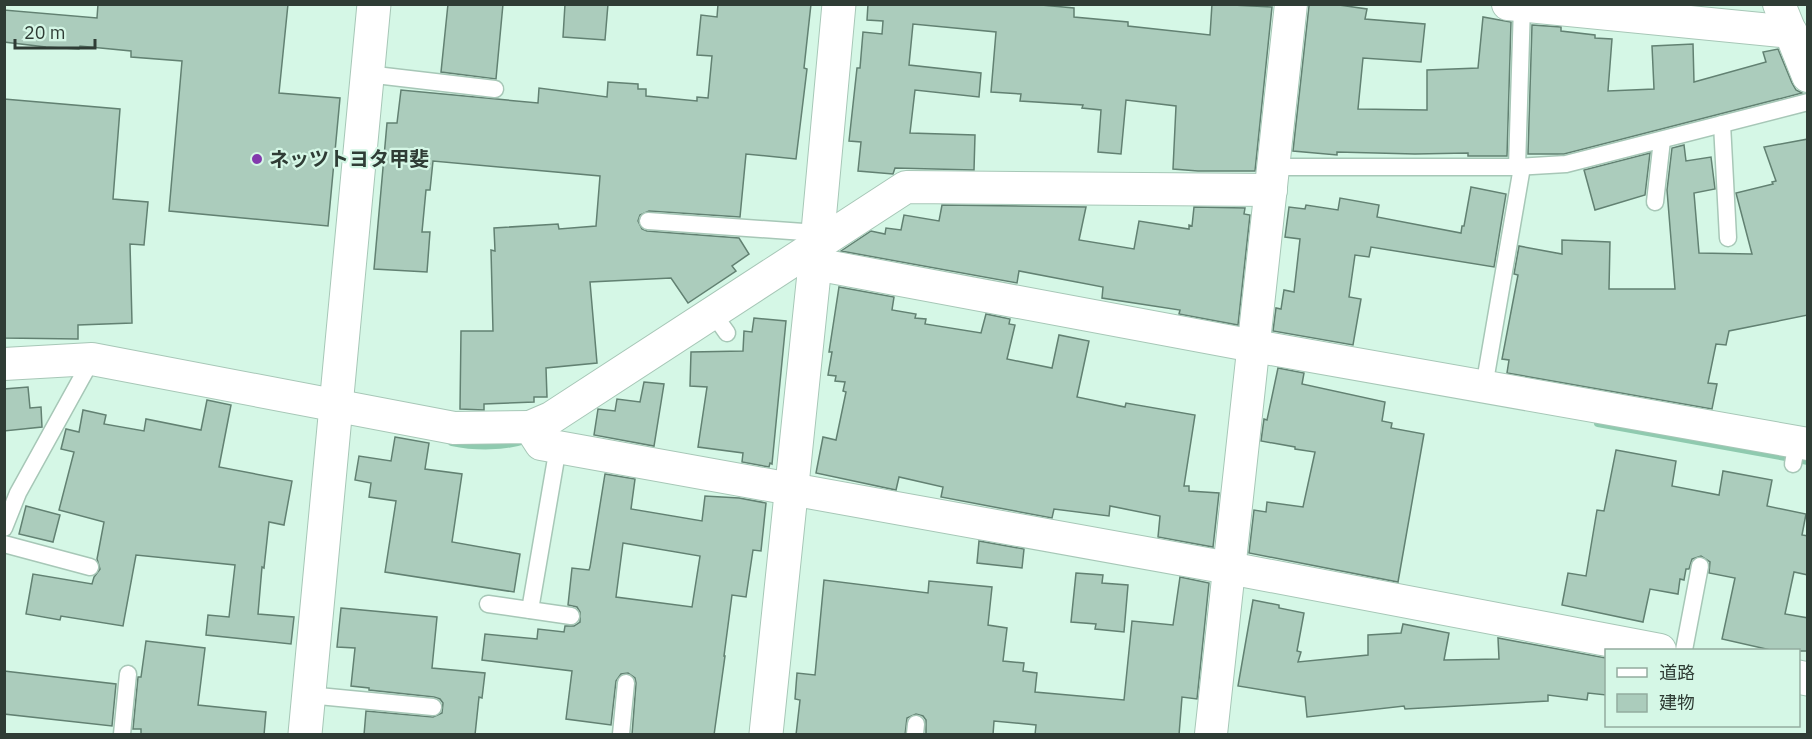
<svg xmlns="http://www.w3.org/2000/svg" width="1812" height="739" font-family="'IBM Plex Sans','Noto Sans JP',sans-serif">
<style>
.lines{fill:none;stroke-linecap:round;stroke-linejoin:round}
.stream{stroke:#8fcaaf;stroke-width:8}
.building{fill:#abccbc;stroke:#628172;stroke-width:1.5;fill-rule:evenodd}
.service-casing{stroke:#a7c7b7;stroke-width:19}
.minor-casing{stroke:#a7c7b7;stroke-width:34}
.tertiary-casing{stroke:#a7c7b7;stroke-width:35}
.service{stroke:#fff;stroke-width:16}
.minor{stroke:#fff;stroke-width:32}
.tertiary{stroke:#fff;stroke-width:33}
.poi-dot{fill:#833aad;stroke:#d5f7e6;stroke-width:2}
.labels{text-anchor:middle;stroke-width:4.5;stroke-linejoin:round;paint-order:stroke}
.poi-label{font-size:20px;font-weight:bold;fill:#2f3c35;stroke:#d5f7e6;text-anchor:start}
</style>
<rect width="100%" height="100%" fill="#d5f7e6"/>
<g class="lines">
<g class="stream">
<path d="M1598,423L1808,461"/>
<path d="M452,442C476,447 505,447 528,439"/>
</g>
</g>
<g class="building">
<path d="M98,4H288L279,93L340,98L328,226L169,211L182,61L131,57V51L80,46L79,49L46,47L4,42V10L97,18Z"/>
<path d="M448,4H503L496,79L441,72Z"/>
<path d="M565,4H608L605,40L563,37Z"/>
<path d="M718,4H811L804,68L807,69L796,159L746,154L740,217L649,211L640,215L638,221L642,229L647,231L739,238L749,254L732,266L736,271L688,303L671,278L590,282L597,363L546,368L547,397H534V402L484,404V410L460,409L461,331H493L491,250L495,251L494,228L558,224L559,229L596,226L600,176L433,161L430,190H426L422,232H430L427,272L374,269L387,123H397L401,90L538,103L539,88L607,97L608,82L638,84V89H646V96L697,101V97L708,98L712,56L697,55L701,15L717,17Z"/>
<path d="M868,4H1030L1074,8V17L1128,22V26L1210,35L1212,4L1272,7L1255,171H1198L1173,169L1176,106L1126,100L1121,154L1098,152L1101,110L1082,108L1083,105L1020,101L1021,94L991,92L996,32L913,24L909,65L981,73L979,97L915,90L910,133L975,135L974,170L895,168L893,174L858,171L861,142L849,141L857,68H860L863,32L882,34L883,21L867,20Z"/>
<path d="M1311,4H1332L1367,9L1365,19L1425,24L1421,62L1363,58L1358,109L1427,110V70L1478,68L1483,17L1511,22L1507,156H1468V153L1415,154L1337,152V155L1293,151L1309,6Z"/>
<path d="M1532,25L1561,27V31L1595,35V38L1612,39L1608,91L1654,89L1652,46L1693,44L1694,82L1766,62L1763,52L1778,49L1792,83L1796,90L1802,93L1564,154H1528Z"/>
<path d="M4,99L120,109L113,199L148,202L144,245L130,244L132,323L78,325V339L4,338Z"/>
<path d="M1808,139V315L1729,331L1726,345L1716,344L1708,383L1717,384L1712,409L1507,373L1509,360L1502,359L1518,275L1514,274L1519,246L1562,254V240L1610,242L1609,289H1675L1667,190L1672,148L1684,145L1686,161L1711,157L1715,189L1694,193L1699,253L1752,254L1736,193L1773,184L1772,182L1776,181L1764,147Z"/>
<path d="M1650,153L1645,195L1595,210L1584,170Z"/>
<path d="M1471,187L1506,194L1494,267L1371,247L1369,257L1355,255L1349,297L1361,299L1353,345L1273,331L1276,308L1281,309L1284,290L1294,292L1300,239L1285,237L1289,207L1305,209L1306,205L1338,210L1340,198L1379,205L1377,217L1461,233L1462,226H1464Z"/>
<path d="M942,205L1086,207L1079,240L1134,249L1139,221L1189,229V225L1192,226L1194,207L1245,208L1244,214L1250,215L1238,325L1179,314L1180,310L1102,298L1103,287L1019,271L1017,283L841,251L871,231L885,234L886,228L901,230L904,215L939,221Z"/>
<path d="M839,287L894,297L892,310L916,314L915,318L926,319L925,324L981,333L986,314L1010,319L1009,324L1015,325L1007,359L1052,368L1059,335L1089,341L1077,397L1125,407L1126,403L1195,415L1184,486H1189V491L1219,493L1213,547L1158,537L1160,516L1110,506L1109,516L1054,509L1052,518L941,497L943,487L899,477L896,490L816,473L823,437L836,440L846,392L843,391L845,382L835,381L836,376L828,375L832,352H829Z"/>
<path d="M754,318L786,321L772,464L770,463L769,467L742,462L743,453L698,447L707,387L690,386L691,352L743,351L744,331L752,332Z"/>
<path d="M1278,368L1304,373L1302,384L1385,402L1382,421L1392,423L1391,428L1424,434L1398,582L1249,553L1254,510L1266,512L1267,502L1303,507L1315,452L1295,449V447L1261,441L1264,419L1267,420Z"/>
<path d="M644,382L664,384L654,446L594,435L598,409L615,411L617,399L640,402Z"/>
<path d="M28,387L30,408L41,407L42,427L4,431V389Z"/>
<path d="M207,400L231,405L219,467L292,481L284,525L269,522L264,568L262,567L258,614L294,617L291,644L206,635L208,615L229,617L235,565L136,555L123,626L61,616L60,620L26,614L33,574L92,584L94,577L100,569L97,559L104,522L59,510L74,452L61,449L66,429L79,432L83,410L106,415L104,424L144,431L146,419L201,430Z"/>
<path d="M395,437L429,443L425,469L462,474L452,542L520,554L514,592L385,572L396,501L369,497L371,483L355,480L359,456L391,461Z"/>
<path d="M1616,450L1676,461L1672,486L1719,495L1723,471L1772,480L1767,506L1806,514L1802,535L1808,536V575L1794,572L1785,614L1808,618V651H1775L1722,639L1735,578L1709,573L1710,562L1701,556L1692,559L1689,569H1686L1684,580L1680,579L1678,594L1650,589L1643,622L1562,605L1568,573L1586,576L1597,510L1604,511Z"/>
<path d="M605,474L635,479L631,509L702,521L705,496L739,498L766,503L761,551L753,550L746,597L732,595L724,656H725L714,735H632L636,683L635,678L628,673L621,674L616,681L611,725L566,719L572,671L482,660L485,634L537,639L538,629L564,632L565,626H574L580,622V612L577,607L568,605L572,568L589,570L590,567ZM623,543L700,556L692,607L616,597Z"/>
<path d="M26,506L60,515L53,542L19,534Z"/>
<path d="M979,541L1024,549L1022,568L977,563Z"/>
<path d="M1076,573L1103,575L1102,583L1128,585L1124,632L1095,629L1096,624L1071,622Z"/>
<path d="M1180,577L1209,583L1197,699L1182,697L1179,735H1035L1036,725L994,721L993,735H926V720L923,716L916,714L907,718L905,735H796L800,700L795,699L797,673L815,675L824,580L928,593L929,581L992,587L988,625L1007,628L1003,661L1024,663L1023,671L1037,673L1035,692L1124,700L1132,621L1173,625Z"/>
<path d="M1253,600L1279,605V608L1304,613L1297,651L1301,652L1298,662L1368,655V635L1401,633L1403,624L1449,633L1444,660L1499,659L1498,638L1606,658V695L1588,693L1587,700L1548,695V701L1405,709L1404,706L1307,717L1305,697L1238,686Z"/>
<path d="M341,608L437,617L432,668L485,673L482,698L479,697L475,735H364L366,711L433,717L442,713L443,703L440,699L434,697L369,690V688L351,686L355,648L337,647Z"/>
<path d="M146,641L205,648L198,705L266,712L264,735H141V729H133L138,677H141Z"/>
<path d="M4,671L116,684L112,726L4,714Z"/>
</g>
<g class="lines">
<defs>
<g id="service">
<path d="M367,74L495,89"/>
<path d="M1722,124L1728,238"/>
<path d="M1273,167H1517L1566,164L1808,102"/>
<path d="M1517,167L1522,6"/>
<path d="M1655,202L1662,140"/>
<path d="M648,221L818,233"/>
<path d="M712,312L727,333"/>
<path d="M1484,387L1522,167"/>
<path d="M1793,464L1797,442"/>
<path d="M4,528L18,493L92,359"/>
<path d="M4,544L90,567"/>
<path d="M488,604L571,616"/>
<path d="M530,610L558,447"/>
<path d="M1684,650L1700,566"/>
<path d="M308,695L433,707"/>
<path d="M122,734L128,674"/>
<path d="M621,734L626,683"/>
<path d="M915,734L916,724"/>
</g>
<g id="minor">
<path d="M1508,4L1791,32"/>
<path d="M1779,4L1808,76"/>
<path d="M815,264L1254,346L1808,444"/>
<path d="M4,364L92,359L454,428L530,427L541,444L1229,568L1660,650"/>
<path d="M530,427L551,418L906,187L1271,190"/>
<path d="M1211,734L1291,4"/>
</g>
<g id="tertiary">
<path d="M1798,677L1808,679"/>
<path d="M305,734L374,4"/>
<path d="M766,734L815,264L839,4"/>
</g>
</defs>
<use href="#service" class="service-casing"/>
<use href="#minor" class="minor-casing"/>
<use href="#tertiary" class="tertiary-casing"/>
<use href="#service" class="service"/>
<use href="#minor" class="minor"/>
<use href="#tertiary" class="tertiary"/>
</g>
<circle class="poi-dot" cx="257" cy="159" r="6"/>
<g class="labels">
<g class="poi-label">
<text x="269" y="166">ネッツトヨタ甲斐</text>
</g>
</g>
<rect width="1812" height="739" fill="none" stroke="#2f3c35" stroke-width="12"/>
<rect x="1605" y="649" width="195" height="78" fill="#d5f7e6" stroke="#93ac9f" stroke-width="1.5"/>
<rect x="1617" y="668" width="30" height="9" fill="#ffffff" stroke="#93ac9f" stroke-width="1.5"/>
<text x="1659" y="679" font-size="18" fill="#2f3c35">道路</text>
<rect x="1617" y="694" width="30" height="18" fill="#abccbc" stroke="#93ac9f" stroke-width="1.5"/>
<text x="1659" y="709" font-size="18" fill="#2f3c35">建物</text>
<path d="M15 39v9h80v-9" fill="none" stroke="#2f3c35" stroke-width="3"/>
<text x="24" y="39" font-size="18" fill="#2f3c35" stroke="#d5f7e6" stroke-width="4.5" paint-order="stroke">20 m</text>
</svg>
